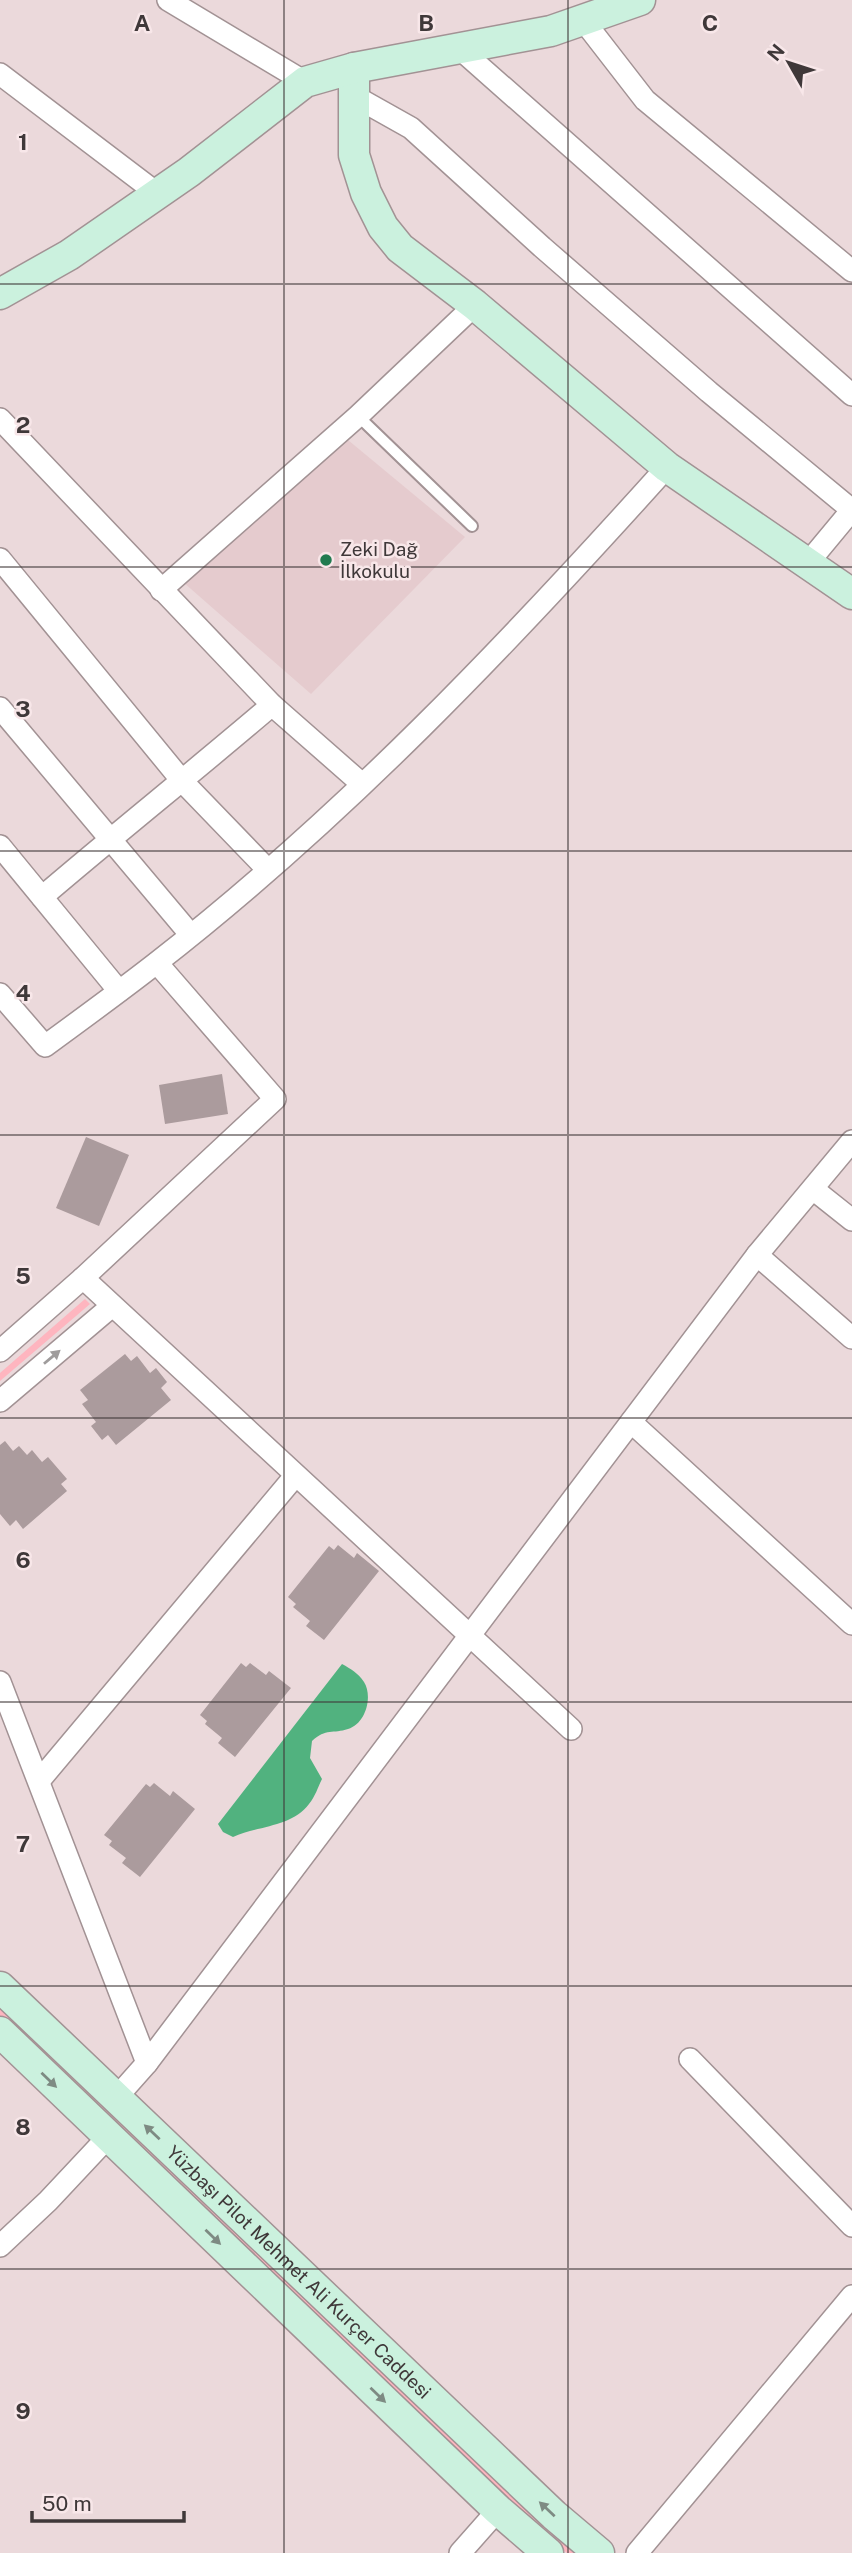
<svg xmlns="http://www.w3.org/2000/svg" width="852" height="2553" font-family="'Public Sans',sans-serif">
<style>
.built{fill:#e5cbce}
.green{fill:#feb5bf}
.water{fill:#51b27f}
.building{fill:#ab9b9d}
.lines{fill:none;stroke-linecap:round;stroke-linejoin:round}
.lane-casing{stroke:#a29294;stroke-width:14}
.street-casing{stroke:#a29294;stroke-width:24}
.secondary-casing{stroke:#a29294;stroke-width:33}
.lane{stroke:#fff;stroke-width:10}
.street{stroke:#fff;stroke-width:21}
.secondary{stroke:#cbf1de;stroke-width:30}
.oneway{fill:#9f9c9c}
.oneway2{fill:#7e8b83}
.grid{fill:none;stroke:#3f3839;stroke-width:2;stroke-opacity:0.55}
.poi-dot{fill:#217b50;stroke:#f8e7e9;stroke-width:2.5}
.labels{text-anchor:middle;stroke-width:5;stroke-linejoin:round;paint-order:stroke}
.poi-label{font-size:19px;fill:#3f3839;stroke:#f8e7e9;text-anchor:start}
.street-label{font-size:19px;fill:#3f3839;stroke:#f8e7e9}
.grid-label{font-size:23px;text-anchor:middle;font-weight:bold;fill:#3f3839;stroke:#f8e7e9;stroke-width:5;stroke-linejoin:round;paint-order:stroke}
</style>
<rect width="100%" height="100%" fill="#ebd9db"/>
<path class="built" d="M348,440L465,537L311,694L183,582Z"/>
<g class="green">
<path d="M85,1299L90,1304L0,1381V1373Z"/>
<path d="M0,2006L579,2553H567L543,2535L0,2017Z"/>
</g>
<path class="water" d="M342,1664C351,1669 358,1673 364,1682C373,1696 366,1724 348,1729C333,1734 326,1728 312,1741L310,1758L322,1779C318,1787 315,1797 309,1804C292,1827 257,1826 233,1837L223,1832L218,1824Z"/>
<g class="building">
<path d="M222,1074L228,1114L165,1124L159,1085Z"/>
<path d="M86,1137L129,1155L99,1226L56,1208Z"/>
<path d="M125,1354L131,1361L137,1356L150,1373L156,1368L167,1382L161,1388L171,1400L116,1445L108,1435L102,1440L91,1426L96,1422L82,1404L88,1400L80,1390Z"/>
<path d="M5,1441L13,1451L19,1446L27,1455L32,1450L42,1462L48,1457L67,1479L61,1484L67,1491L23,1529L16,1520L10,1526L0,1514V1445Z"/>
<path d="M338,1545L354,1558L357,1553L379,1571L324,1640L306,1626L310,1621L293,1607L296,1604L288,1597L329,1546L334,1550Z"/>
<path d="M241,1663L246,1667L250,1663L266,1675L269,1671L291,1688L235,1757L218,1743L222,1738L205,1724L207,1721L200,1715Z"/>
<path d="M154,1783L170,1796L173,1791L195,1809L140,1877L122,1863L126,1858L109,1845L112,1841L104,1835L146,1784L150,1787Z"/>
</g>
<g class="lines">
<defs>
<path id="lane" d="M358,416L472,526"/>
<g id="street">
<path d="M168,0L305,82"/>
<path d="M583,20L645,100L852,271"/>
<path d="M460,49L852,395"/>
<path d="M0,74L158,194"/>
<path d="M354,96L411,128L542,247L709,392L852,510"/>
<path d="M0,419L272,705L362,784"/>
<path d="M0,559L183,782L268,870"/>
<path d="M807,564L851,511"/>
<path d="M161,590L358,416L475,305"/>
<path d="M0,708L190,934"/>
<path d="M0,846L119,991"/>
<path d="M42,897C118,832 196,770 272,705"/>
<path d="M0,994L45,1046C82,1019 119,992 155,964C343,818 508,644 667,467"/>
<path d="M813,1189L852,1220"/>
<path d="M757,1255L852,1338"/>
<path d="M83,1278L571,1729"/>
<path d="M0,1351L83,1278L275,1099L157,963"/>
<path d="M0,1401L112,1306"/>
<path d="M631,1422L852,1624"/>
<path d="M0,1682L147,2063"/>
<path d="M39,1781L295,1476"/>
<path d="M690,2059L852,2226"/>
<path d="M116,2098L147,2063L757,1255L852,1141"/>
<path d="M0,2246L48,2201L108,2137"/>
<path d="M460,2553L498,2510"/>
<path d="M637,2553L852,2296"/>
</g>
<g id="secondary">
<path d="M354,68V155L366,193L383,227L400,248L475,305L667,467L852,594"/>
<path d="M0,294L69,255L189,172L305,82L354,68L551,31L640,0"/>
<path id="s1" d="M0,1987L554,2515L599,2553"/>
<path d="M0,2032L498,2510L548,2553"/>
</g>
</defs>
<use href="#lane" class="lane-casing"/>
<use href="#street" class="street-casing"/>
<use href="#secondary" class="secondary-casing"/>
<use href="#lane" class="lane"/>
<use href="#street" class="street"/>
<use href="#secondary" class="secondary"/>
</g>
<defs><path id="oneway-solid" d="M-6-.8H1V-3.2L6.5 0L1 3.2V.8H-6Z" transform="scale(1.75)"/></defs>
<use class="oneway" href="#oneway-solid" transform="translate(52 1357) rotate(-40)"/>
<g class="oneway2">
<use href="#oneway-solid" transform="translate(49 2080) rotate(44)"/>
<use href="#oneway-solid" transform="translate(152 2132) rotate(-137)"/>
<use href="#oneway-solid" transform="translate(213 2237) rotate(44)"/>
<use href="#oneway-solid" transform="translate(378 2395) rotate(44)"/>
<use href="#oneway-solid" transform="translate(547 2509) rotate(-137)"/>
</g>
<path class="grid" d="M284,0V2553M568,0V2553M0,284H852M0,567H852M0,851H852M0,1135H852M0,1418H852M0,1702H852M0,1986H852M0,2269H852"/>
<circle class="poi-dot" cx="326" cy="560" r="7"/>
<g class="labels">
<g class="poi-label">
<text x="340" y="556">Zeki Dağ<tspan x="340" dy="22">İlkokulu</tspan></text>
</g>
<g class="street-label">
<text dy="7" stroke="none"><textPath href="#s1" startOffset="413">Yüzbaşı Pilot Mehmet Ali Kurçer Caddesi</textPath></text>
</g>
</g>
<g class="grid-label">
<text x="142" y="31">A</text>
<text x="426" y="31">B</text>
<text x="710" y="31">C</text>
<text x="23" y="150">1</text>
<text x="23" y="433">2</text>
<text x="23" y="717">3</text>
<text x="23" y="1001">4</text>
<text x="23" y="1284">5</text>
<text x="23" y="1568">6</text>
<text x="23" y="1852">7</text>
<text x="23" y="2135">8</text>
<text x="23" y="2419">9</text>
</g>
<g transform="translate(789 63) rotate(309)" stroke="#f8e7e9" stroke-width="5" paint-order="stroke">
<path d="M0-5L12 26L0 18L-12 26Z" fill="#3f3839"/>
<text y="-10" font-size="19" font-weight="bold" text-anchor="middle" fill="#3f3839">N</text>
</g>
<path d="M32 2511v10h152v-10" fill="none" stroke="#3f3839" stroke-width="3.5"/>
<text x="42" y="2511" font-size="21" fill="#3f3839" stroke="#f8e7e9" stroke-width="5" paint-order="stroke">50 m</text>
</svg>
